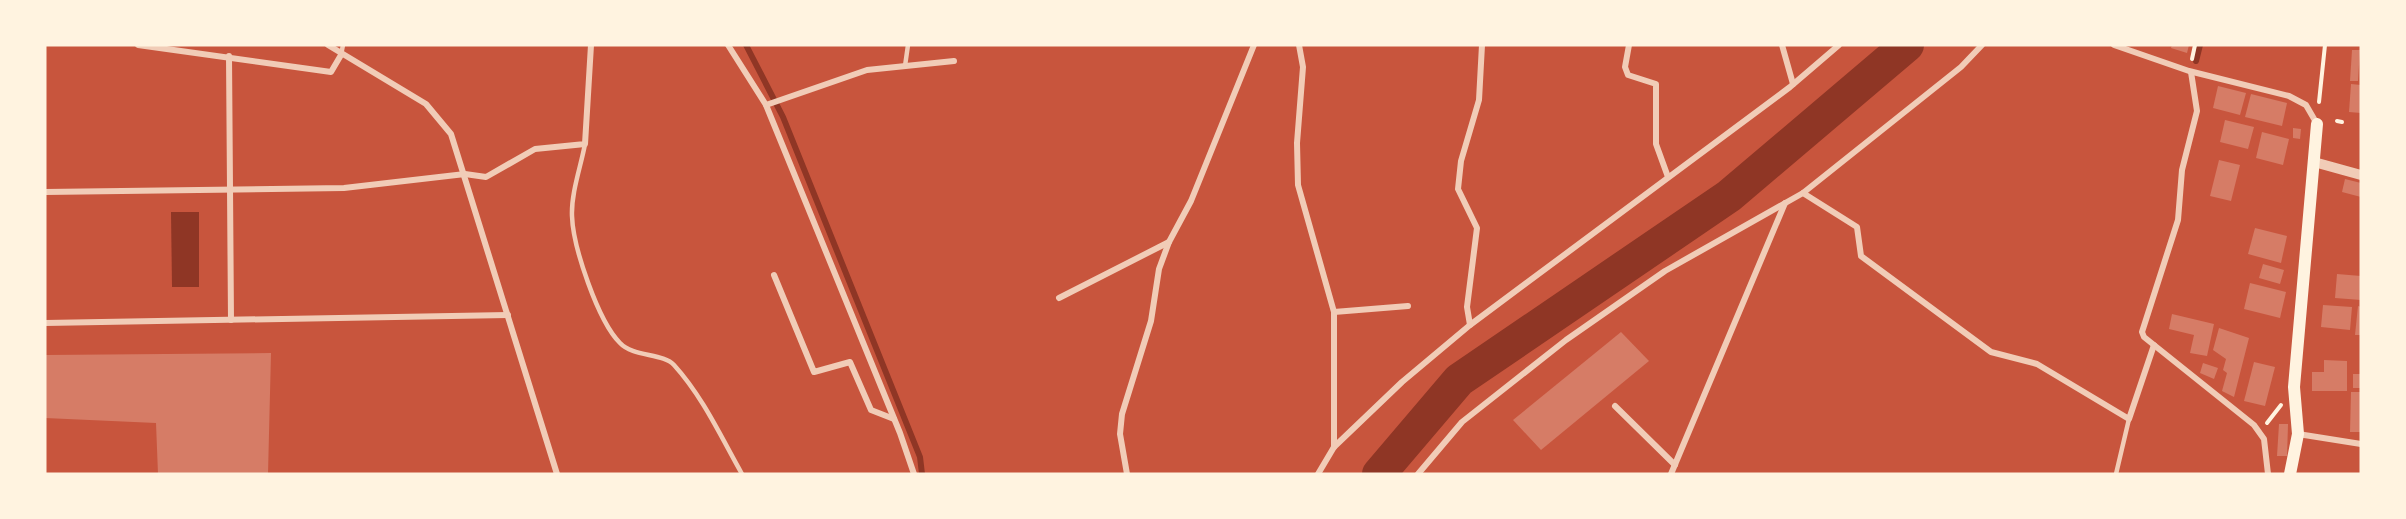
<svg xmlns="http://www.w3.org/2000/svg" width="2406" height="519" font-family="'Public Sans',sans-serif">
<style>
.water{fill:#8f3625}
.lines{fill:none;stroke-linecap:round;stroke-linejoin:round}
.stream{stroke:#8f3625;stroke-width:6}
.river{stroke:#8f3625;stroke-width:34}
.building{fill:#d67c66}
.path{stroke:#fff3e0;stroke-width:4}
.service{stroke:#f1ccb7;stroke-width:4.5}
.minor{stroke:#f1ccb7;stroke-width:6}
.tertiary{stroke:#f1ccb7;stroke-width:10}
.secondary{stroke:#fff3e0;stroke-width:12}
</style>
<rect width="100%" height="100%" fill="#c8553d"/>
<path class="water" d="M171,212H199V287H172Z"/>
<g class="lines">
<g class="stream">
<path d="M746,45L783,117L920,457L922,474"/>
<path d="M2196,61L2200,45"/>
</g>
<path class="river" d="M1379,474L1459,380L1729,196L1907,45"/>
</g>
<g class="building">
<path d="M2172,45H2189L2187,53L2171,48Z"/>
<path d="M2352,50H2360L2358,81H2350Z"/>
<path d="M2351,84L2361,85V113L2349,112Z"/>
<path d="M2218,86L2246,93L2240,115L2213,108Z"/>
<path d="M2251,94L2287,103L2282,126L2245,117Z"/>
<path d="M2225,120L2254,127L2248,149L2220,142Z"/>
<path d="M2293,128L2301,129L2300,139L2293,138Z"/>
<path d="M2262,132L2289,139L2283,165L2256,158Z"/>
<path d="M2219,160L2240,165L2231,201L2210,196Z"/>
<path d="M2345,179L2361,183V197L2342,192Z"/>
<path d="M2255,228L2287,236L2281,263L2248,254Z"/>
<path d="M2263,264L2284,270L2280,284L2259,278Z"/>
<path d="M2337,274L2361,276V300L2335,298Z"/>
<path d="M2250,283L2286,292L2280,318L2244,309Z"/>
<path d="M2323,305L2352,307L2350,330L2321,327Z"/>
<path d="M2358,306L2361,307V335H2355Z"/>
<path d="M2172,314L2214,324L2207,356L2190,353L2194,335L2169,329Z"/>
<path d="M2219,328L2249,338L2234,397L2222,391L2227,373L2223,370L2226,359L2213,350Z"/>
<path d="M1621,332L1649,361L1541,450L1513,420Z"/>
<path d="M271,353L268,474H158L156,423L45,418V355Z"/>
<path d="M2324,360L2347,361V391H2312V372H2324Z"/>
<path d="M2254,362L2275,367L2265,406L2244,401Z"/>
<path d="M2203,363L2218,368L2214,379L2200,373Z"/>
<rect x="2353" y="374" width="8" height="14"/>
<path d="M2351,392H2361V432H2350Z"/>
<path d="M2279,424H2288L2287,456H2277Z"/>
</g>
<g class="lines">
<g class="path">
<path d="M2192,59L2195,45"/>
<path d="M2319,102L2325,45"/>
<path d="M2337,121L2342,122"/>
<path d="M2267,423L2281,405"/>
</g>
<g class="service">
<path d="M341,55L343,45"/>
<path d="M905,66L908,45"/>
<path d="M585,144C581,166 571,193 572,216C573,247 598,321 620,343C633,357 663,353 674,365C703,397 721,437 742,474"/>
<path d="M2116,474L2129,419"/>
</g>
<g class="minor">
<path d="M138,45L331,72L341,55"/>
<path d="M328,45L426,104L451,134L557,474"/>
<path d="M728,45L766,105L900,433L914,474"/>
<path d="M1299,45L1303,67L1297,143L1298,185L1334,312V447"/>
<path d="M1629,45L1625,67L1628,75L1656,84V144L1668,177"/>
<path d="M1782,45L1793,84"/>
<path d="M2114,45L2189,71L2289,96L2306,105L2317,124"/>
<path d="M229,56L231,320"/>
<path d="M2191,72L2197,111L2182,170L2178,220L2142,332L2144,337L2254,425L2264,439L2268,474"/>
<path d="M766,105L867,70L954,61"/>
<path d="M45,192L344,188L465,174L486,177L535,149L585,144L591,45"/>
<path d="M1803,193L1857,227L1861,256L1991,352L2037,364L2129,419L2154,345"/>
<path d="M774,275L814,372L850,362L871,410L894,419"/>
<path d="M1059,298L1169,242"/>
<path d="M1334,312L1408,306"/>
<path d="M45,323L508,315"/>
<path d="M1470,325L1467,307L1477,228L1458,189L1461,161L1479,100L1482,45"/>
<path d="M1615,406L1675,465"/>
<path d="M2298,434L2361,444"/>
<path d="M1127,474L1120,434L1122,414L1151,321L1159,269L1169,242L1191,201L1254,45"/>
<path d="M1318,474L1334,447L1402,382L1470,325L1790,87L1839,45"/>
<path d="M1418,474L1462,422L1566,340L1665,271L1803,193L1961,67L1982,45"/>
<path d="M1671,474L1785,203"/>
</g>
<path class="tertiary" d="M2314,162L2361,175"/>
<path class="secondary" d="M2290,474L2298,434L2294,387L2317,124"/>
</g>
<rect width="2406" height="519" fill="none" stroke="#fff3e0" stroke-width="93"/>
</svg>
